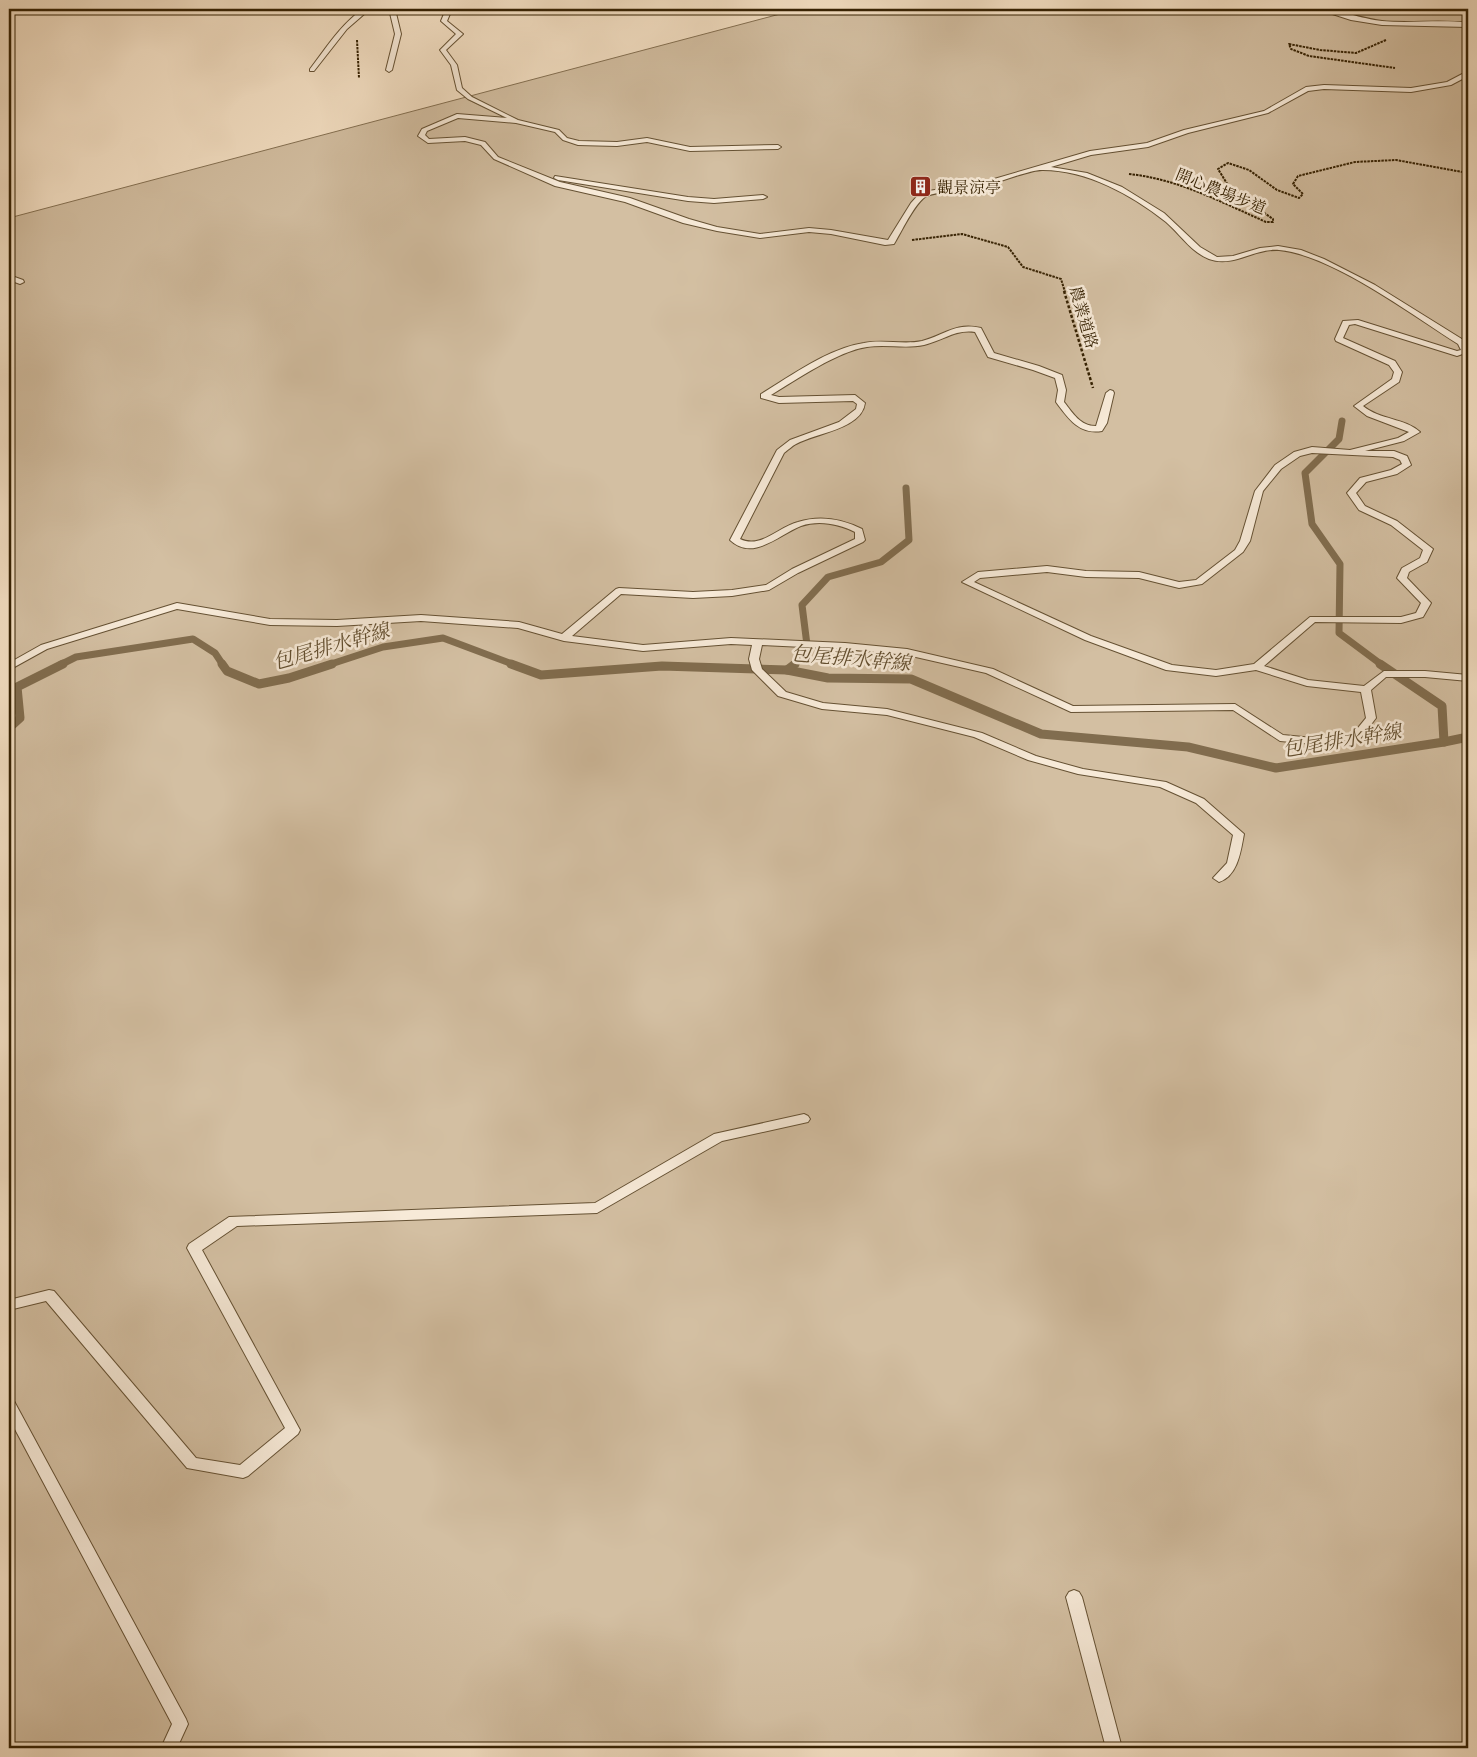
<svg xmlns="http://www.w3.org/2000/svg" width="1477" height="1757" font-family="Cardo,'Noto Serif TC',serif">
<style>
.green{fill:#d3bfa2;stroke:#847052}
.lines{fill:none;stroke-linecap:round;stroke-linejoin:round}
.stream-far1{stroke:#816d4f;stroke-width:7}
.stream{stroke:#816d4f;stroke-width:9}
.lane-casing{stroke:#655133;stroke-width:2}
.path-far1{stroke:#362203;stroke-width:2;stroke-dasharray:2.5 1;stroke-linecap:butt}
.path{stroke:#362203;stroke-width:2.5;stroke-dasharray:3 2;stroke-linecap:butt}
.lane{fill:#f7ead8;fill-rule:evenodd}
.labels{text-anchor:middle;stroke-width:5;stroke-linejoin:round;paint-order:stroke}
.far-poi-label{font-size:16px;fill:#362203;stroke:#f7ead8;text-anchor:start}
.far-street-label{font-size:16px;fill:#362203;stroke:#f7ead8}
.water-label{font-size:20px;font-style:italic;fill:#624e2f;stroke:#f7ead8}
</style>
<rect width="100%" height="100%" fill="#f3dfc3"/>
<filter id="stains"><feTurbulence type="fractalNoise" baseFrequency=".004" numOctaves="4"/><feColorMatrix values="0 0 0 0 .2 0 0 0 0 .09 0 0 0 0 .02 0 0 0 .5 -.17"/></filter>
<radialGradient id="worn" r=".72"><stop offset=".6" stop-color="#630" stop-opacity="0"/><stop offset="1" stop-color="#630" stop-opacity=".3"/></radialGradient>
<path class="green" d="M799,9H1468V1748H9V218Z"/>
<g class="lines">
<g class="stream-far1">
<path d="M1342,421L1339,439L1305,473L1312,524L1340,564L1339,633L1382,665"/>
<path d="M60,665L76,657L193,639L215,653L223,665"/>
<path d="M328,665L383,647L443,638L515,665"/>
<path d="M793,665L808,653L802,605L828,577L881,562L909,540L906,488"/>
</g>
<g class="stream">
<path d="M222,664L227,671L259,684L289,678L332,664"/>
<path d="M511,664L541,675L662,666L787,670L828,678L911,679L1041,734L1188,747L1276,768L1444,742L1442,706L1380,664"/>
<path d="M787,670L795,664"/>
<path d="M9,728L20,718L17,687L63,664"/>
<path d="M1444,742L1468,737"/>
</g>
<defs>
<g id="lane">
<path d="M363,9H370L347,29L314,71H310V69C326,48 341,24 363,9Z"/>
<path d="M389,9H395L401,34L392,70L389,72L386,70L395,34Z"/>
<path d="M446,9H452L447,21L463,34L446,50L457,65L462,88L472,97L518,120L559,130L567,138L579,141L617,142L647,138L690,147L778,145L781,147L778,149L690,151L647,142L617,146L578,145L563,140L555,132L516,123L458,118L427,131L425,135L429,139L465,137L485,142L498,157L560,182L630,198L689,219L717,227L760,234L809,228L831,230L888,240L911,203L921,192L977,184L1090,151L1147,143L1184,130L1264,111L1306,87L1324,85L1411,88L1447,82L1468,71V76L1451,85L1411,92L1324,89L1308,91L1268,113L1188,133L1148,147L1091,155L1051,167L1087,173L1122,187L1164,213L1200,247L1217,257L1233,256L1260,248L1278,246L1301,250L1324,259L1375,285L1465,341L1468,352L1457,356L1355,324L1349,325L1343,338L1395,361L1402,372L1399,382L1363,406C1380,420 1405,418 1420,432L1404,441L1365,451H1394L1407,456L1411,465L1397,474L1366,482L1356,493L1365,506L1397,521L1433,549L1427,562L1409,572L1407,578L1431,603L1423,617L1401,623L1315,622L1264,666L1308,680L1364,686L1384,671H1425L1468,675V681L1425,677H1386L1371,690L1376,718L1360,739L1313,744L1280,741L1233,710L1071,712L986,673L907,655L845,649L762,645L759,659L762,669L786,692L823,703L887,709L982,733L1036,756L1083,769L1166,782L1204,799L1244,834C1241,850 1238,876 1219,882L1213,878L1227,863L1233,835L1196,803L1160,787L1078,774L1028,760L974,737L887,715L822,709L778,696L752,670L749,659L752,645L731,644L643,651L564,641L518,628L421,621L337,626L270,625L177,609L47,649L9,670V663L41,645L177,603L270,619L337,620L421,615L519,622L562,634L616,589L619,588L693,592L732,590L766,585L792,569L855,539V532C839,524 819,520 801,526C780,534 753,562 730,540L777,450L790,440L839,422L856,409L857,404L853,401L779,403L761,398V394C791,376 829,348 864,343C883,339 903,345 922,341C945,335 955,322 981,328L994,353L1039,366L1062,375L1066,390L1064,402C1073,413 1080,426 1096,426L1106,393L1110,390L1113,391L1114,393L1107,423L1102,431C1079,435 1068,418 1056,402L1058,390L1055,378L1033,370L988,357L975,332C955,329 942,341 924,345C905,349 886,344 867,347C838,351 796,380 771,395L779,397L855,395L865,403C862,429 816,433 796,444C792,446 788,450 784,453L740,539C761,549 778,527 798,522C820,515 842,519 862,529L865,540L863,542L798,573L769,590L732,596L693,598L621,594L572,636L643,645L731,638L845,643L907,649L993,669L1073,706L1235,704L1283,735L1313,738L1353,734L1366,718L1361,692L1307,686L1256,670L1216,676L1166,670L1085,640L962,582L978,572L1047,566L1086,571L1139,572L1179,582L1196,580L1235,550L1240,541L1255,491L1275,465L1294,452L1312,447L1350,450L1398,438L1409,432L1367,416L1354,406L1392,379L1394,372L1389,365L1336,341L1335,339L1343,321L1358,320L1457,351L1461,350L1458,344C1412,315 1332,255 1279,250C1254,248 1233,268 1209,259C1191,252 1180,234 1166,222C1132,195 1087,170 1043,170C1031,169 995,184 981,187C969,191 933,191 925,197C913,206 902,231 894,244L885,245L831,234L809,232L760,238L717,231L683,223L625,202L555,186L494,159L481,145L465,141L428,143L418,136L422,129L457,114L507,118L468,99L457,90L451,65L440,50L456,34L441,21ZM1312,453L1393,457L1400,460L1402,464L1391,470L1360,478L1347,493L1359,510L1391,525L1423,550L1420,558L1402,568L1397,578L1421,603L1416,613L1401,617H1310L1254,664L1216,670L1172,665L1091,636L974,582L980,578L1047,572L1086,577L1139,578L1179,588L1202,584L1243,552L1250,541L1263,491L1281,469L1300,456Z"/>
<path d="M1141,9H1186L1163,14Z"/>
<path d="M1317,9C1334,8 1362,19 1382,21C1411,24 1440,19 1468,23V27L1382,25L1351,20Z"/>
<path d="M555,176L688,197L714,199L763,195L767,197L763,199L714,203L688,201L558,180L554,178Z"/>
<path d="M9,275L23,280L24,282L20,284L9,280Z"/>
<path d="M804,1114L808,1116L810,1119L808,1122L722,1141L597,1213L237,1226L202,1250L300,1430L298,1434L248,1476L243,1478L187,1468L46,1301L9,1310V1300L49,1290L54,1291L196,1458L240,1465L285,1428L187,1248L189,1244L229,1217L595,1203L714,1134Z"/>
<path d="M9,1399L14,1401L186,1719L188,1724L177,1748H161L172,1724L9,1418Z"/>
<path d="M1074,1590L1079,1592L1082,1597L1122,1748H1106L1066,1597L1069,1592Z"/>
</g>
</defs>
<use href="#lane" class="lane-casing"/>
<g class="path-far1">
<path d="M357,40L359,78"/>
<path d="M1386,40L1356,53L1320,50L1289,44L1291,49L1309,56L1395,68"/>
<path d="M1129,174C1178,179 1221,202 1266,222H1273V219L1231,190L1218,169L1228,163L1249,170L1277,190L1299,198L1303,194L1293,184L1298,176L1355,162L1396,160L1468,173"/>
<path d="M912,240L962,234L1008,247L1023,267L1061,279L1065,292"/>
</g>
<path class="path" d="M1064,291L1093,388"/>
<use href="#lane" class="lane"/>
</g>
<defs>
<symbol id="building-square" viewBox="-11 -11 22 22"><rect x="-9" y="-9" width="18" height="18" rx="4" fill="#8f2418" stroke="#f7ead8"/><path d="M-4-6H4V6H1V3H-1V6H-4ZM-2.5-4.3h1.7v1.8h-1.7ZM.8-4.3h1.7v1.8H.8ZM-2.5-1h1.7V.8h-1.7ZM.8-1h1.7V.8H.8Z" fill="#fff"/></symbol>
</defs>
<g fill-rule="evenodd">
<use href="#building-square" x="908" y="174" width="25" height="25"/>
</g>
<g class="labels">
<g class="far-poi-label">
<text x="937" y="193">觀景涼亭</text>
</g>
<g class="far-street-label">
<text transform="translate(1221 191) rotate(22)" y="6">開心農場步道</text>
<text transform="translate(1084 317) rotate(74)" y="6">農業道路</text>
</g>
<g class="water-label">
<text transform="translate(331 646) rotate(-16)" y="7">包尾排水幹線</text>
<text transform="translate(851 658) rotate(5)" y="7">包尾排水幹線</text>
<text transform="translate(1342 740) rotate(-9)" y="7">包尾排水幹線</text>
</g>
</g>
<rect width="1477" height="1757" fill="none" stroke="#f3dfc3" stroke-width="30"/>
<rect x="10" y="10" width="1457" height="1737" fill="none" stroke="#362203" stroke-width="2.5"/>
<rect x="15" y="15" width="1447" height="1727" fill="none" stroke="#362203"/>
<rect width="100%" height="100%" filter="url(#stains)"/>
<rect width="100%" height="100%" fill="url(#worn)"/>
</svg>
